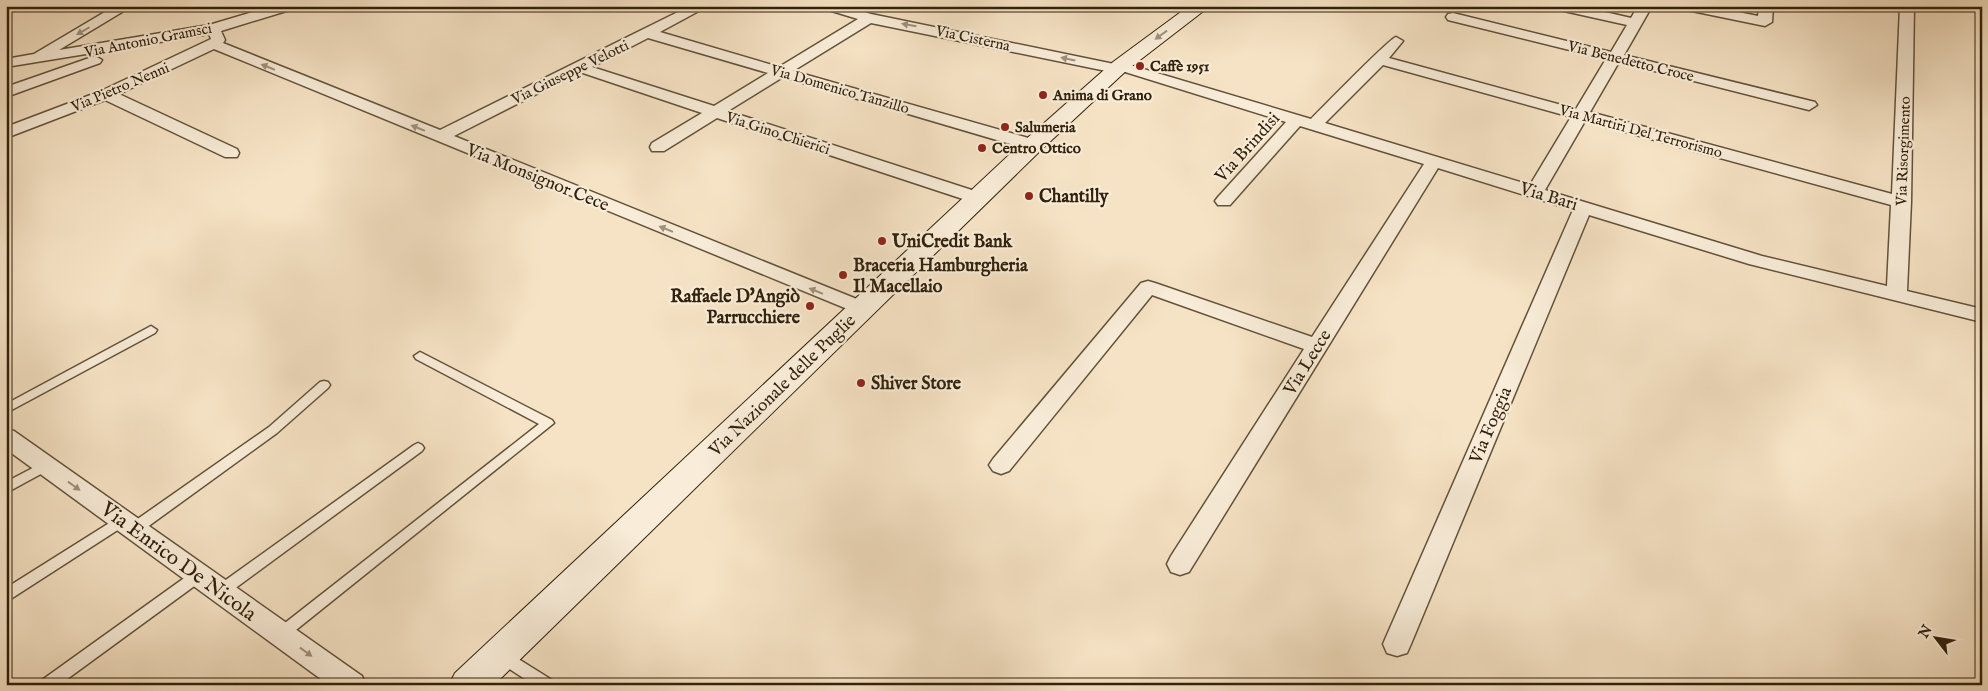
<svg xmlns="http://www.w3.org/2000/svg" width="1988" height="691" font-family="'IM FELL English',serif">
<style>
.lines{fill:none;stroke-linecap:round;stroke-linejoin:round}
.service-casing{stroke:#62523a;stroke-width:3}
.minor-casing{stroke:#62523a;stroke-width:3}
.secondary-casing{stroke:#31210c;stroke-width:2}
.service{fill:#f9edd9;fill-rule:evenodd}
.minor{fill:#f9edd9;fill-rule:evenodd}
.secondary{fill:#f9edd9;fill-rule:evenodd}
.oneway{fill:#9f917d}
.poi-dot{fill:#8f2418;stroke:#f9edd9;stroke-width:2}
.labels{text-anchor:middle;stroke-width:4.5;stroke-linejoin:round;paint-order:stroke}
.far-street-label{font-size:15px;fill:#31210c;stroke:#f9edd9}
.far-poi-label{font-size:15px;font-weight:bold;fill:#31210c;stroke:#f9edd9;text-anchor:start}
.street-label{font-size:18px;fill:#31210c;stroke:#f9edd9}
.poi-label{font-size:18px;font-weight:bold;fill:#31210c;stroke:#f9edd9;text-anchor:start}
.near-street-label{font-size:21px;fill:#31210c;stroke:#f9edd9}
</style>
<rect width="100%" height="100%" fill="#f6e3c5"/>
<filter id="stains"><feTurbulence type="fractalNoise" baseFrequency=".004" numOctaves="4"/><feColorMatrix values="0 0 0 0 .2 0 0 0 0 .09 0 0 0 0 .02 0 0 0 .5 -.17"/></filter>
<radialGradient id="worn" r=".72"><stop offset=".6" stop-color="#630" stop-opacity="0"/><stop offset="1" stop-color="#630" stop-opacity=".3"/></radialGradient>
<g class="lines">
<defs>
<g id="service">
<path d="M151,326L157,330L155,333L6,413V404Z"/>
<path d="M420,352L552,420L554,423L286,638L281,640L276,638L274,634L276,630L539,424L416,359L414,356Z"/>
<path d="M324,381L328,382L330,385L328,388L277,433L139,533L134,534L129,533L127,529L129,525L269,427L320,382Z"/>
<path d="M418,443L422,445L424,448L422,451L226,595L221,597L216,595L214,591L216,587L414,445Z"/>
<path d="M46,461L50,463L52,466L50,469L6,493V482Z"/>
<path d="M122,515L127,516L129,520L127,524L6,602V588Z"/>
<path d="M199,569L204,571L206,575L204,579L59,685H39L42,680L194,571Z"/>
<path d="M504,650L552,680L555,685H534L499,662L497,657L499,652Z"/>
</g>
<g id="minor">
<path d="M115,6H132L59,50L209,25L273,6H295L293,9L221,31L225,40L223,43L440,130L690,6H708L660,32L779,67L858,19L825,9L823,6H845L871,14L1114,64L1120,62L1311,119C1322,108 1390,38 1396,37L1403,41L1389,58L1576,109L1606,59L1448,20L1446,17L1448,14L1453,13L1611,52L1627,25L1555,9L1553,6H1579L1631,18L1638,6H1652L1624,55L1815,102L1817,105L1809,110L1619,62L1590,112L1892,194L1900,6H1914L1911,202L1907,291L1982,309V322L1749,264L1589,215L1411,644L1407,653L1397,656L1387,653L1383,644L1573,210L1438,168L1189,572L1180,575L1171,572L1167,564L1171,556L1304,349L1152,295L1009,471L1001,474L993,471L989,465L993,459L1141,283L1148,281L1155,283L1312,337L1424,164L1300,126L1230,205H1218L1215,201L1218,197L1286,122L1122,71L1116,73L871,23L793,71L1039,141L1041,145L1039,149H1027L783,77L728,111L984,194L987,198L984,202H972L717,118L664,151H652L650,147L652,143L702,113L580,72L454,136L869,304L872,309L869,314L862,315L214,49L119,94L237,149L239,153L237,157H225L105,100L6,138V127L101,91L211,39L209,34L6,67V59L34,54ZM648,38L768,73L714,106L592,67ZM1383,65L1571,117L1530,185L1325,123ZM1585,121L1891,205L1887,286L1762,256L1545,190Z"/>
<path d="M1680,6H1708L1758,16L1759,6H1773L1772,22L1765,26L1687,10Z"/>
<path d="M95,56L102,60L100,63L6,97V87Z"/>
<path d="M6,429L14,431L362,676L366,685H329L6,449Z"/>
</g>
<path id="secondary" d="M1189,6H1210L1127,70L1041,150L494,685H449L455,673L1025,140L1113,62Z"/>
</defs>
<use href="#service" class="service-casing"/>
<use href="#minor" class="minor-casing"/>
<use href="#secondary" class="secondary-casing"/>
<use href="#service" class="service"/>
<use href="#minor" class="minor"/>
<use href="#secondary" class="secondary"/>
</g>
<defs><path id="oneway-solid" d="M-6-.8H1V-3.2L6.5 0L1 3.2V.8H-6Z" transform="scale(1.25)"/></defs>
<g class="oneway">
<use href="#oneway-solid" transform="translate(909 25) rotate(-170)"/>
<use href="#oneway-solid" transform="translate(83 31) rotate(150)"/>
<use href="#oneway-solid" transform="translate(1161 35) rotate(144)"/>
<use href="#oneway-solid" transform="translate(1068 59) rotate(-168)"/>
<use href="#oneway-solid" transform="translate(268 67) rotate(-158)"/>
<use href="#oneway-solid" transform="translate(418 128) rotate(-158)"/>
<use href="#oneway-solid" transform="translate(666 229) rotate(-158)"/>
<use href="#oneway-solid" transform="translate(816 291) rotate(-158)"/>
<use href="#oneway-solid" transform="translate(74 486) rotate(36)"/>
<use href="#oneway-solid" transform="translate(306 652) rotate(36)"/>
</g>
<g class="poi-dot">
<circle cx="1140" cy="66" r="5"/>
<circle cx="1043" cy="95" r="5"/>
<circle cx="1005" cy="127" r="5"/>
<circle cx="982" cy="148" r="5"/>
<circle cx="1029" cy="196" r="5"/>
<circle cx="882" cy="241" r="5"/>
<circle cx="843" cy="275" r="5"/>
<circle cx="810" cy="306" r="5"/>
<circle cx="861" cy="383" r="5"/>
</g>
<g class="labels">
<g class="far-street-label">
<text transform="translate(973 38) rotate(12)" y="5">Via Cisterna</text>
<text transform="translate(148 40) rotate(-11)" y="5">Via Antonio Gramsci</text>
<text transform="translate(1631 61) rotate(14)" y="5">Via Benedetto Croce</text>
<text transform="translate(570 72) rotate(-26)" y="5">Via Giuseppe Velotti</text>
<text transform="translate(120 87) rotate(-23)" y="5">Via Pietro Nenni</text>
<text transform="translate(840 89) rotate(16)" y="5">Via Domenico Tanzillo</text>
<text transform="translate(1641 131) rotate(15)" y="5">Via Martiri Del Terrorismo</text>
<text transform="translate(778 133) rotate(18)" y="5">Via Gino Chierici</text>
<text transform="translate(1903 151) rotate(-88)" y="5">Via Risorgimento</text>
</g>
<g class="far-poi-label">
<text x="1150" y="71">Caffè 1951</text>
<text x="1053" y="100">Anima di Grano</text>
<text x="1015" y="132">Salumeria</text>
<text x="992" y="153">Centro Ottico</text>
</g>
<g class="street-label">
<text transform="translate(1247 147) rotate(-48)" y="6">Via Brindisi</text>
<text transform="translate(538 177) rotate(22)" y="6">Via Monsignor Cece</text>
<text transform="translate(1549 196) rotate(17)" y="6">Via Bari</text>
<text transform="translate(1307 362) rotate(-58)" y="6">Via Lecce</text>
<text transform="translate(782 385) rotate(-44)" y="6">Via Nazionale delle Puglie</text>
<text transform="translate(1490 425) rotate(-67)" y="6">Via Foggia</text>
</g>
<g class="poi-label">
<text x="1039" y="202">Chantilly</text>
<text x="892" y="247">UniCredit Bank</text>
<text x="853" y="271">Braceria Hamburgheria<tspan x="853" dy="21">Il Macellaio</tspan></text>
<text x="800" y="302" text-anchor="end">Raffaele D'Angiò<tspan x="800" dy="21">Parrucchiere</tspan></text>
<text x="871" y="389">Shiver Store</text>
</g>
<g class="near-street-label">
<text transform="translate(179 561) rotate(36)" y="7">Via Enrico De Nicola</text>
</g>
</g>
<rect width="1988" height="691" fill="none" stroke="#f6e3c5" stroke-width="25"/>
<rect x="8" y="8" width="1973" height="676" fill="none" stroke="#31210c" stroke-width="2.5"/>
<rect x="12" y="12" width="1963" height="666" fill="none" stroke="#31210c"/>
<g transform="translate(1936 638) rotate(301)" stroke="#f9edd9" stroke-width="4" paint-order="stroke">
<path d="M0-4L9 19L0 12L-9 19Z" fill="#31210c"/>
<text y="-8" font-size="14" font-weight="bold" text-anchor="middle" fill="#31210c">N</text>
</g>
<rect width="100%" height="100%" filter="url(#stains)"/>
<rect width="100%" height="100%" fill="url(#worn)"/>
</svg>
